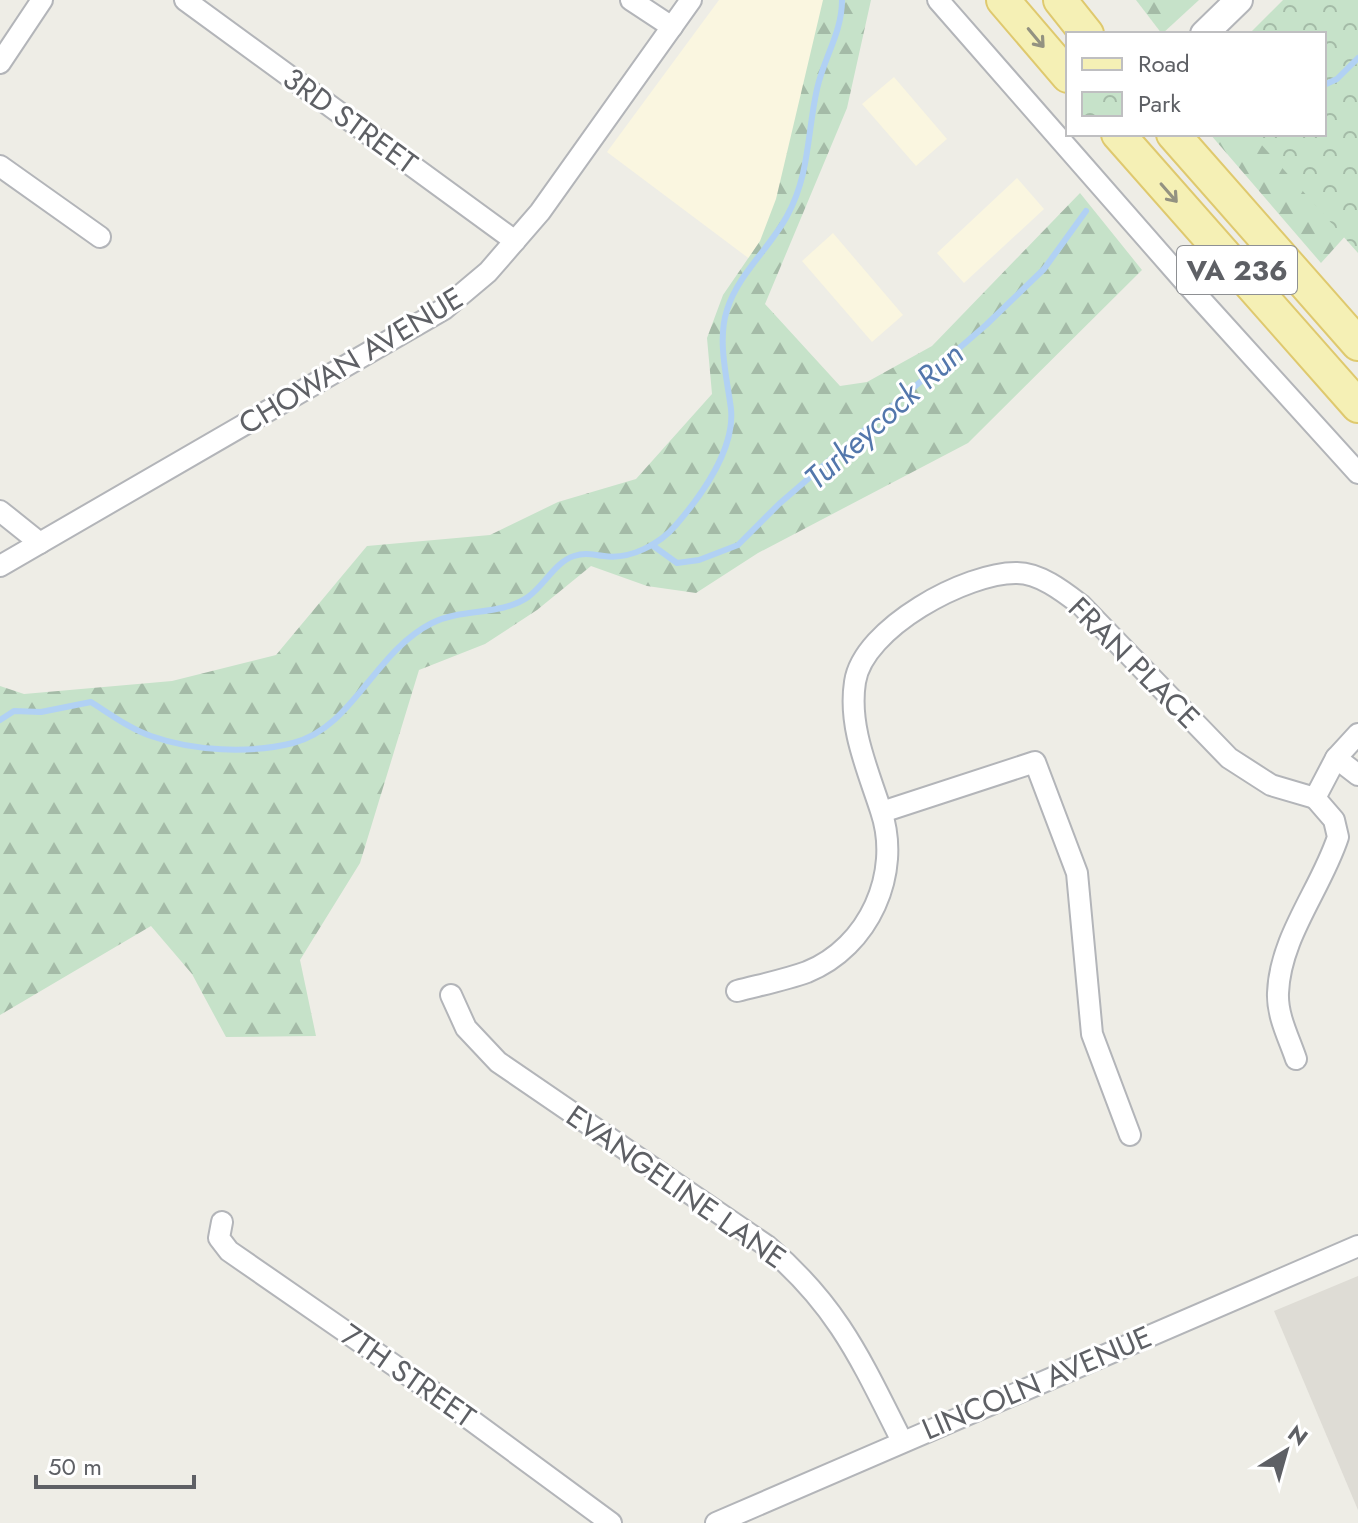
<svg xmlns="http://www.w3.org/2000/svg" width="1358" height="1523" font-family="Jost,sans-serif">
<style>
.commercial{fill:#faf6e0}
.education{fill:#dedcd5}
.forest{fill:url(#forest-firs)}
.park{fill:url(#park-crowns)}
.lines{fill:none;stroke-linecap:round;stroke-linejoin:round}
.stream{stroke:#b1d1f4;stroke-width:6}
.minor-casing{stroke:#b3b5b9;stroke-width:24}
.tertiary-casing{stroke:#b3b5b9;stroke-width:30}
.primary-casing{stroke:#dfc96e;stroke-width:36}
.minor{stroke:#fff;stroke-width:20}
.tertiary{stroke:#fff;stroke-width:26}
.primary{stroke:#f5f0b5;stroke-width:32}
.oneway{stroke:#939281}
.labels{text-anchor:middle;stroke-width:6;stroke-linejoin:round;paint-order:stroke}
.shield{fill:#fff;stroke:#8e9093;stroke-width:2}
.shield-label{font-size:28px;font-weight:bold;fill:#5e6065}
.street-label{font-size:30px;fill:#5e6065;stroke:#fff}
.water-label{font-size:32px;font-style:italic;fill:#5377ac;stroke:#fff}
</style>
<defs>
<pattern id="forest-firs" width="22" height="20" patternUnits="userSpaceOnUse" patternTransform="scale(2)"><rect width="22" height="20" fill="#c6e2c9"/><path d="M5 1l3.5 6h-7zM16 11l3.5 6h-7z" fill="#a4bba7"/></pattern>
<pattern id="park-crowns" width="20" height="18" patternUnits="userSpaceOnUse" patternTransform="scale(2)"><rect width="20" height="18" fill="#c6e2c9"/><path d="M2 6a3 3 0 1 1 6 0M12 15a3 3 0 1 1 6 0" fill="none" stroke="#a4bba7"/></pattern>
</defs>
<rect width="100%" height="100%" fill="#eeede6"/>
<g class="commercial">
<path d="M719,0H839L763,269L607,152Z"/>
<path d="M894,77L947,139L916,166L862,104Z"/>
<path d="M1017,178L1044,209L964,283L937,253Z"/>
<path d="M833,233L903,315L872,342L802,261Z"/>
</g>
<path class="education" d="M1358,1276V1510L1274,1311Z"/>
<g class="forest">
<path d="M823,0H871L847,108L765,304L840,386L867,382L932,346L1080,193L1142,270L968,443L758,553L696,593L647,586L591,566L537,610L485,644L419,670L360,863L300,960L316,1036L226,1037L192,974L151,926L0,1015V686L24,694L172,681L276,655L367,546L490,535L558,502L636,479L712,394L707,338L723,295L760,241L776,199Z"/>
<path d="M1136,0H1199L1162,34Z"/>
<path d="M1358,0V222L1321,263L1210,134H1324V34Z"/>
</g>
<path class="park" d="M1283,0H1358V253L1252,134H1324V34H1249Z"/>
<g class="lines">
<g class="stream">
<path d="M1324,85L1337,79L1358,58"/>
<path d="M652,545L677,563L699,560L738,545L779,504L986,325L1044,269L1086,211"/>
<path d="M0,720L14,711L41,712L91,702C110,714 130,729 151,736C193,751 249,754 293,743C353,728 374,652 432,623C461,608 501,616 528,597C544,586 555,562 574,556C586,552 593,555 604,556C630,560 660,544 676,525C701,496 735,449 731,409C727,378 717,340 727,310C738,274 770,248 787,216C810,174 807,133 817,89C824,57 842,33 842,0"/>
</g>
<defs>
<g id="minor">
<path d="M185,0L515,241"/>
<path d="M631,0L672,27"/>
<path d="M938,0L1185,282L1358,473"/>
<path d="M0,63L42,0"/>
<path d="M0,166L100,237"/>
<path d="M0,511L40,543"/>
<path d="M0,566L444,309L488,272L540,212L691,0"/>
<path d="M1336,758L1358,775"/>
<path d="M882,812L1035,762L1077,873L1092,1034L1130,1135"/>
<path d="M737,991C760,985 785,980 807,972C869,947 902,873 881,811C868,770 848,727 855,682C863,628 967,572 1017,573C1040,573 1064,592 1081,605L1229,758L1271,785L1315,798"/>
<path d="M451,995L466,1028L498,1062L767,1246C838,1306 861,1360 902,1441"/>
<path d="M1296,1059C1289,1038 1277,1016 1278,993C1280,937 1321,889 1338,837L1334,820L1315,798L1336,758L1358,734"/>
<path d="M222,1222L219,1238L229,1251L437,1395L611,1523"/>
<path d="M716,1523L1358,1246"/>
</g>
<path id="tertiary" d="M1204,34L1239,0"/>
<g id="primary">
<path d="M1003,0L1068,76"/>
<path d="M1060,0L1087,34"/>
<path d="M1118,134L1358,406"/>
<path d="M1173,134L1358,344"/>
</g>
</defs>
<use href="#minor" class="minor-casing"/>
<use href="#tertiary" class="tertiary-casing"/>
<use href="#primary" class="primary-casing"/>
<use href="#minor" class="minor"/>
<use href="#tertiary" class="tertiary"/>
<use href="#primary" class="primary"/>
</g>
<defs><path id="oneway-shaft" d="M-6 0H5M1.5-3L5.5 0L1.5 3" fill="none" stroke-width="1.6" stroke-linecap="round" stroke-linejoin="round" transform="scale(2)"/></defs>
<g class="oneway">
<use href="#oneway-shaft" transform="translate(1036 38) rotate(50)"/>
<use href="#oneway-shaft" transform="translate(1169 193) rotate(49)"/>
</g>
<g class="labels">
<rect class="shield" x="1177" y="246" width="120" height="48" rx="6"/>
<g class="shield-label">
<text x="1237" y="280">VA 236</text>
</g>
<g class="street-label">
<text transform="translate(350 121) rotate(36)" y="10">3RD STREET</text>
<text transform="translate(351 361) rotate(-31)" y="10">CHOWAN AVENUE</text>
<text transform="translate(1134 663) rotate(45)" y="10">FRAN PLACE</text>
<text transform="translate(676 1187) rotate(35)" y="10">EVANGELINE LANE</text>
<text transform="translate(408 1376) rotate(35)" y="10">7TH STREET</text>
<text transform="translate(1037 1383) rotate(-23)" y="10">LINCOLN AVENUE</text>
</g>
<g class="water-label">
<text transform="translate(884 416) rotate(-42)" y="11">Turkeycock Run</text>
</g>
</g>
<rect x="1066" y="32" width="260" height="104" fill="#ffffff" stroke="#bfbfc1" stroke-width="2"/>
<rect x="1082" y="58" width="40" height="12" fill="#f5f0b5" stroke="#bfbfc1" stroke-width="2"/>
<text x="1138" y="72" font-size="24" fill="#5e6065">Road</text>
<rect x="1082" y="92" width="40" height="24" fill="url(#park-crowns)" stroke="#bfbfc1" stroke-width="2"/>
<text x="1138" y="112" font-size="24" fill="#5e6065">Park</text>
<g transform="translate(1286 1451) rotate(37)" stroke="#ffffff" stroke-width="6" paint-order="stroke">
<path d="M0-6L14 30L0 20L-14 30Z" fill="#5e6065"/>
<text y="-12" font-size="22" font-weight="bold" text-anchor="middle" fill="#5e6065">N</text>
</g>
<path d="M36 1475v12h158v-12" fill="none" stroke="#5e6065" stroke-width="4"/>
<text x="48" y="1475" font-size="24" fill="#5e6065" stroke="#ffffff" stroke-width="6" paint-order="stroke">50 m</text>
</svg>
